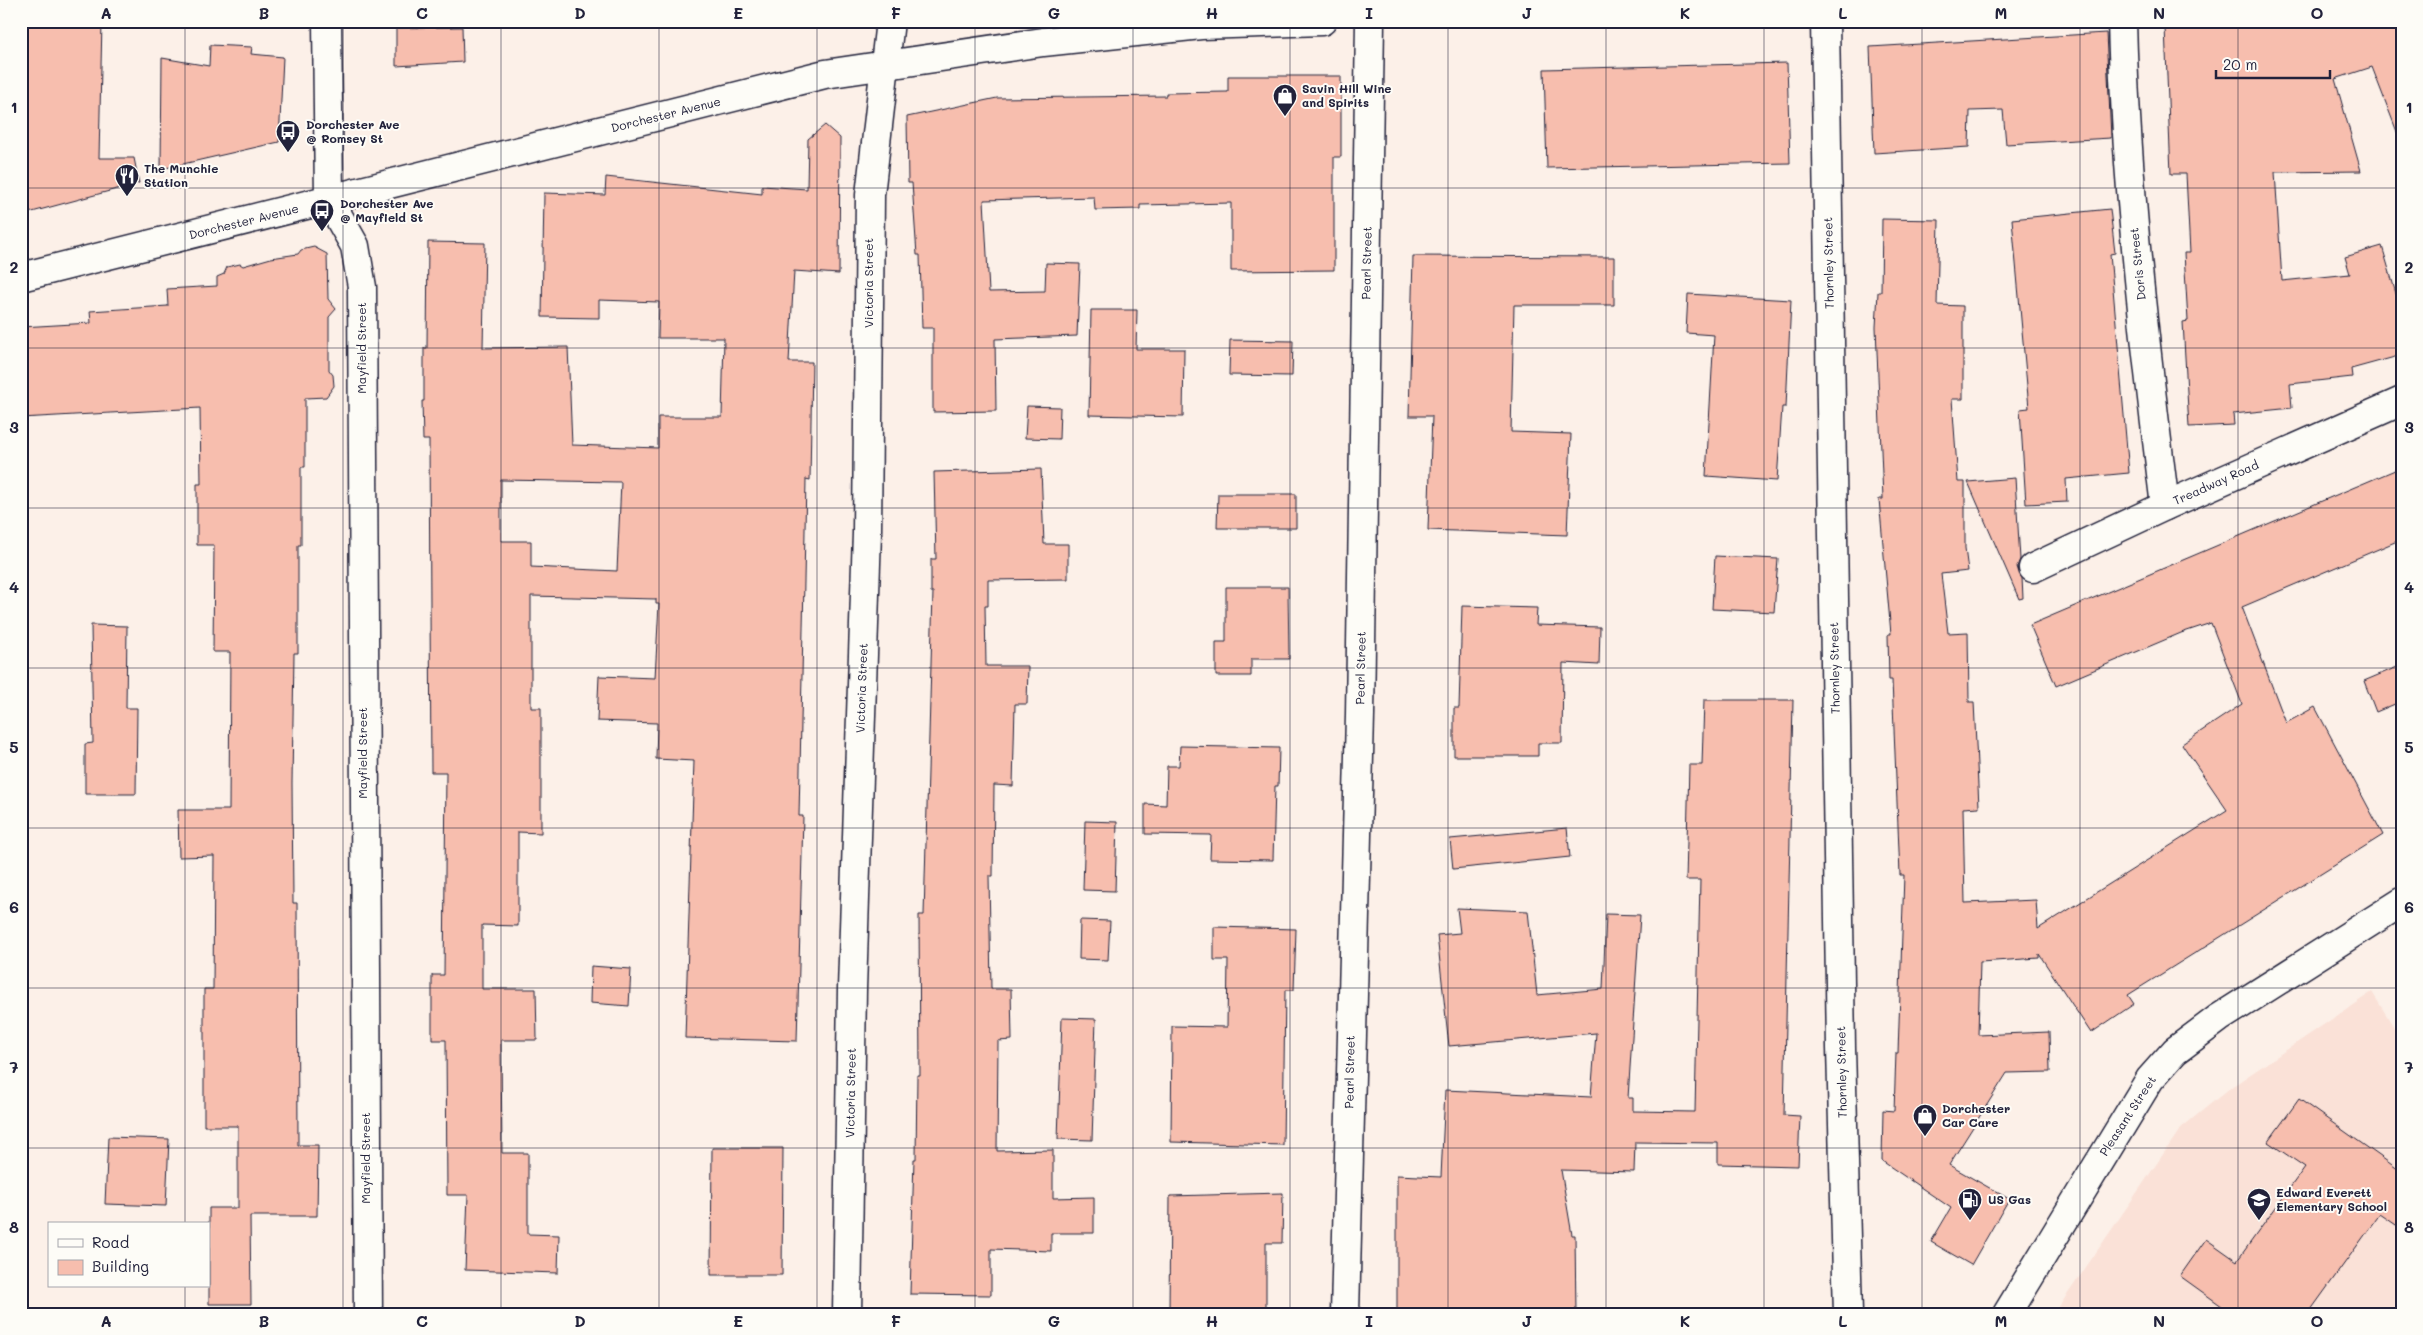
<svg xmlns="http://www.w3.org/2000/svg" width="2423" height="1335" font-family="Mali,sans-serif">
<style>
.built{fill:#fae1d7}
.building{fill:#f7beae;stroke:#22223b;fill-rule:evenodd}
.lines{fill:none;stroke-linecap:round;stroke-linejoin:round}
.minor-casing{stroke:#22223b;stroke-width:31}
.major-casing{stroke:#22223b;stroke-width:31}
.minor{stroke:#fdfcf7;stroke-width:28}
.major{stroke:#fdfcf7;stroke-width:28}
.grid{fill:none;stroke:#22223b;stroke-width:1;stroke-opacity:0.55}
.labels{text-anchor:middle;stroke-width:4;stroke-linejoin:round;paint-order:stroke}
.poi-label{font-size:12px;font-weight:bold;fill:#22223b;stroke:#fdfcf7;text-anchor:start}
.street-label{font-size:12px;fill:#22223b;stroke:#fdfcf7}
.neatline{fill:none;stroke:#22223b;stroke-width:2}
.grid-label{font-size:16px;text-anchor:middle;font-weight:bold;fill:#22223b}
</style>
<rect width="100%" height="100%" fill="#fcf0e8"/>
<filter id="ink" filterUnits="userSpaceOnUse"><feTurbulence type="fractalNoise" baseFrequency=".02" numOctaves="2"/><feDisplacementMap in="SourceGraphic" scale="10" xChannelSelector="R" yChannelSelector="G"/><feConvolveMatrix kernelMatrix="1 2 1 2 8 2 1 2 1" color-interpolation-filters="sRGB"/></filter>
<g filter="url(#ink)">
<path class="built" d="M2372,992L2402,1040V1314H2054L2181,1128L2230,1088Z"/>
<g class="building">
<path d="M25,21H102L99,158H134L139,183L21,215Z"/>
<path d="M2253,21H2402V136L2399,137L2372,67L2335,79L2361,171L2275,172L2282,281L2350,274L2345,257L2382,246L2402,314V355L2351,369L2352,377L2290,384L2292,408L2233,414L2234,425L2189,427L2183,322L2188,321L2184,253H2190L2186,174H2171L2165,27Z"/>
<path d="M462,27L463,62L396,66V28Z"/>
<path d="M2106,33L2111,138L2006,144L2003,110L1970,111L1969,147L1874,153L1870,47Z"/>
<path d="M210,45L252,47L251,54L283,57L279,142L161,169L162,58L209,66Z"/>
<path d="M1787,63L1790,163L1547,168L1544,69Z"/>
<path d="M1228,76H1341V157H1334V270L1231,271V203L1140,205V209L1095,210L1094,197L984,200L989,292L1045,291L1046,263L1080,264L1077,336L995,339L996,411L933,412V328H922L920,255H917L912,183H908L907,117L997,98L1166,96V93L1228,92Z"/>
<path d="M825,125L840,138L839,274L794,271L789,362H812L810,480L806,479L804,581L799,816H803L797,1041L685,1038L694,761L656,759L657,723L597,721L599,676L655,678L659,604H656V599L531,596V708H541V833L518,832V926L482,925V989H536L537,1040H501L502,1153H528V1234L559,1235L558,1273L465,1270L468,1195H447L446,1040H432V975H444L446,772H431L429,440H423L422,401H424V348H427L428,242L485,243L483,348L568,347L572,445L658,448V417H722L724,338H658L659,302L599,300V318L542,317L544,193L605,195L606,177L762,194V186L807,189L808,139ZM501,480L621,482L617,571L531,567V541H501Z"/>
<path d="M2110,209L2115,253L2110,254L2129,473L2066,479L2067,502L2026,504L2020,409L2029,408L2012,219Z"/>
<path d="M1882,219L1939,220L1937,305L1963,306V399H1952L1958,482H1965V548L1968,571L1941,574L1948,633L1968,632L1969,702H1974L1979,807L1963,808L1965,903L2036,900L2038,929L2227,810L2182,744L2242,704L2211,623L2181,633L2056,686L2030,625L2402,467V539L2242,607L2286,723L2315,707L2383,835L2128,995L2134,1004L2091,1033L2039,954V958L1980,962L1978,1035L2049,1032L2050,1072L2007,1073L1949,1165L2009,1199L1971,1265L1931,1242L1951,1208L1882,1161L1883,1110L1894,1111L1896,1053H1898L1904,875H1900L1892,680H1889L1888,634H1891L1879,499H1883L1876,327L1878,292H1881Z"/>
<path d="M314,247L327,254L328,299L336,309L329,317V370L333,375L334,386L326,397L305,398V467H301V545H298V653H294L292,783L293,903H297L298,1145H318L317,1216H250L251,1304H209V1208H238V1126H204V989H213L214,856L179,857L178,810H229L230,652H213L214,545H197V484H201L200,408L21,418V327L91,323L90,311L168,306L167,289L217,286V277L224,274L227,267L240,264L243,266L271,258L298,254L301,250Z"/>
<path d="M1413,256L1614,257V305H1514L1511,432L1571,434L1567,535L1428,530L1432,416H1409Z"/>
<path d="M1688,294L1791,300L1786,407H1782L1777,481L1706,476L1714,335L1686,333Z"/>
<path d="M1091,310H1137L1136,349H1184L1183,417L1089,415Z"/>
<path d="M1230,340L1293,341L1292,376L1229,375Z"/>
<path d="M1027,406L1060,407L1059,439L1025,438Z"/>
<path d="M1041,469L1044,544H1068V579L988,580V606H985L986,666H1028L1027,704H1015L1013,786L994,785L993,876H989L991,989H1011L1012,1040L998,1041L997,1151L1053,1150V1198L1094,1197V1233H1051V1251L991,1249V1295L910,1294L914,1159H916L917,1075H920L919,915H924L933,592H931V559H936L934,472Z"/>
<path d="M2015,478L2020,559L2017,567L2022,578L2023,598L2019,599L1968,482Z"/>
<path d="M1218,494H1296V528H1217Z"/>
<path d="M1715,556L1778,559L1774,612L1712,609Z"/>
<path d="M1226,587H1288L1289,659H1251V676H1216V642H1226Z"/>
<path d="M1462,606L1537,608L1536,625L1600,627L1599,665L1563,663L1562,743H1538V756H1454V708H1459Z"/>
<path d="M91,625L127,626L126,708H137L136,794H85V744L93,743Z"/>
<path d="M2402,665V701L2376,712L2364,681Z"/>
<path d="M1704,700H1793L1784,1115L1800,1116L1798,1166L1718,1164V1143L1635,1142L1634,1172L1561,1170L1572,1235H1575L1576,1314H1397V1175L1441,1177L1445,1090L1591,1097L1596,1033L1449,1046L1437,935L1460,933L1457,908L1528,911L1537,995L1603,989L1606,914L1640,915L1628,1098H1633V1111L1695,1112L1700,880H1686L1689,765H1702Z"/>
<path d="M1180,746L1279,748L1278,786H1275L1273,860L1210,859L1211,835L1145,834V804L1166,805L1167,766H1179Z"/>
<path d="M1085,821L1117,822L1115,891L1083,890Z"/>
<path d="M1567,828L1570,857L1453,869L1450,839Z"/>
<path d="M1080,920L1110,921L1108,960L1079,959Z"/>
<path d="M1214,927L1296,929L1294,990H1285L1283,1145L1171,1142L1172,1026L1227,1027L1228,960H1214Z"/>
<path d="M591,966L631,969L629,1006L590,1003Z"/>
<path d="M1062,1018L1096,1019L1092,1140L1058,1139Z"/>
<path d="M2299,1099L2402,1172V1229L2380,1214L2308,1314H2233L2180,1276L2206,1239L2237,1261L2305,1167L2268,1142Z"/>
<path d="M108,1137L169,1139L166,1206L105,1204Z"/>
<path d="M712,1148H783L782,1275H711Z"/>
<path d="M1283,1193L1282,1243H1266V1314H1169L1170,1196Z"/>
</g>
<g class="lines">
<defs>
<g id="minor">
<path d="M327,21L329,200L355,246L362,287L368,1314"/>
<path d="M1825,21L1841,1048L1848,1314"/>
<path d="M2122,21C2126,183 2145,345 2165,506"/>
<path d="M2033,568L2165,506L2402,401"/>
<path d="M847,1314L852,989L867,533L870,195L890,21"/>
<path d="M1345,1314L1360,715L1370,21"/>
</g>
<g id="major">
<path d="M21,277L825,74L1043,42L1201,25L1322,21"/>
<path d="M2007,1314L2150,1079L2175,1051L2219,1018L2402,902"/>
</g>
</defs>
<use href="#minor" class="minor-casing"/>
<use href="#major" class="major-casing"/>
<use href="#minor" class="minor"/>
<use href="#major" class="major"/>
</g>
</g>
<path class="grid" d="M185,21V1224M343,21V1314M501,21V1314M659,21V1314M817,21V1314M975,21V1314M1133,21V1314M1290,21V1314M1448,21V1314M1606,21V1314M1764,21V1314M1922,21V1314M2080,21V1314M2238,21V1314M21,188H2402M21,348H2402M21,508H2402M21,668H2402M21,828H2402M21,988H2402M21,1148H2402M185,1286V1314"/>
<defs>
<symbol id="shop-pin" viewBox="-11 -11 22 30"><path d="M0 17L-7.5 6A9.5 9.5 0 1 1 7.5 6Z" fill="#22223b" stroke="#fdfcf7"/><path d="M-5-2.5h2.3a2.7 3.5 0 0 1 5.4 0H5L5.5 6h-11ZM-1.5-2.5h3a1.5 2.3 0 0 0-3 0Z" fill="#fff"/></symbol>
<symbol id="bus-pin" viewBox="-11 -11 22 30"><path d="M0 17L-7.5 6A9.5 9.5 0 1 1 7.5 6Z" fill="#22223b" stroke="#fdfcf7"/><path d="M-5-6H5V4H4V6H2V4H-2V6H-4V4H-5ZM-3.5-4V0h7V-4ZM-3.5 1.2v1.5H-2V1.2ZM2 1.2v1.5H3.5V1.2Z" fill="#fff"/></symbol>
<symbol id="restaurant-pin" viewBox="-11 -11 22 30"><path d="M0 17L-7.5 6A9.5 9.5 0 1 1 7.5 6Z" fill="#22223b" stroke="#fdfcf7"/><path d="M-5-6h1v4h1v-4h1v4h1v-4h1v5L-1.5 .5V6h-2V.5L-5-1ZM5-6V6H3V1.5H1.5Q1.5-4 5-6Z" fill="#fff"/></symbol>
<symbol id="fuel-pin" viewBox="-11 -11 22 30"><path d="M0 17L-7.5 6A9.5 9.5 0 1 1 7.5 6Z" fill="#22223b" stroke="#fdfcf7"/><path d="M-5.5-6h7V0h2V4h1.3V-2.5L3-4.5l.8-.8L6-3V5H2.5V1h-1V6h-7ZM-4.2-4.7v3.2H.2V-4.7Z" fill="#fff"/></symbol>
<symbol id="school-pin" viewBox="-11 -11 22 30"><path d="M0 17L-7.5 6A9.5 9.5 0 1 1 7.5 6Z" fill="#22223b" stroke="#fdfcf7"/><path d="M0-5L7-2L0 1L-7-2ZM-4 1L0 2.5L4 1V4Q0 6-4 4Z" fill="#fff"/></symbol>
</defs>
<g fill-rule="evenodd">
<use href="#shop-pin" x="1271" y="82" width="28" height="38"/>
<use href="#bus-pin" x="274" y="118" width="28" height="38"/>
<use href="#restaurant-pin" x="113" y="162" width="28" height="38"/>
<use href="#bus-pin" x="308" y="197" width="28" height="38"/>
<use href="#shop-pin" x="1911" y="1102" width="28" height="38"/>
<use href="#fuel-pin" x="1956" y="1186" width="28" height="38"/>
<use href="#school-pin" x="2245" y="1186" width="28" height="38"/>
</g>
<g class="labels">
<g class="poi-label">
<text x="1302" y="93">Savin Hill Wine<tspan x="1302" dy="14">and Spirits</tspan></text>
<text x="306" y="129">Dorchester Ave<tspan x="306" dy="14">@ Romsey St</tspan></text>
<text x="144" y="173">The Munchie<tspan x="144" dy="14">Station</tspan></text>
<text x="340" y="208">Dorchester Ave<tspan x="340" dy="14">@ Mayfield St</tspan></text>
<text x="1942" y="1113">Dorchester<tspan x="1942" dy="14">Car Care</tspan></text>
<text x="2276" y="1197">Edward Everett<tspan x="2276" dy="14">Elementary School</tspan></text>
<text x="1988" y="1204">US Gas</text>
</g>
<g class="street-label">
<text transform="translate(666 115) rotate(-14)" y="4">Dorchester Avenue</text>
<text transform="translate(244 222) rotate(-14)" y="4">Dorchester Avenue</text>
<text transform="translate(1367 263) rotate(-89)" y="4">Pearl Street</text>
<text transform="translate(1829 263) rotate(-91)" y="4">Thornley Street</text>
<text transform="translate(2138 264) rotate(-96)" y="4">Doris Street</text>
<text transform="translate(869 283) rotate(-90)" y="4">Victoria Street</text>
<text transform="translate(362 348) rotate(-90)" y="4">Mayfield Street</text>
<text transform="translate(2216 483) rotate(-24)" y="4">Treadway Road</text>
<text transform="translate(1361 668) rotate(-89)" y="4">Pearl Street</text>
<text transform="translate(1835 668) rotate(-91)" y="4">Thornley Street</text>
<text transform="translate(862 688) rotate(-88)" y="4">Victoria Street</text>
<text transform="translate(363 753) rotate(-90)" y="4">Mayfield Street</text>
<text transform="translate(1350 1072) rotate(-89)" y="4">Pearl Street</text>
<text transform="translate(1842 1072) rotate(-91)" y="4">Thornley Street</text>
<text transform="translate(851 1093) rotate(-89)" y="4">Victoria Street</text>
<text transform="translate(2128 1116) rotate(-57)" y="4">Pleasant Street</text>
<text transform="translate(366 1158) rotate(-90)" y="4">Mayfield Street</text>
</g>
</g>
<rect width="2423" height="1335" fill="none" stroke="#fdfcf7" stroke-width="55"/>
<rect x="48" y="1222" width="162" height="65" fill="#fdfcf7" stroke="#a5a5ac"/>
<rect x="58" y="1239" width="25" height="8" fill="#fdfcf7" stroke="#a5a5ac"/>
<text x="92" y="1248" font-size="15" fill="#22223b">Road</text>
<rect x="58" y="1260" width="25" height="15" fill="#f7beae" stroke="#a5a5ac"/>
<text x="92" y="1272" font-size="15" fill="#22223b">Building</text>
<path d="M2216 70v8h114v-8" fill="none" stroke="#22223b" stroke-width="2.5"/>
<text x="2223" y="70" font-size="15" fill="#22223b" stroke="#fdfcf7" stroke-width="4" paint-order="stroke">20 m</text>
<rect x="28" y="28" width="2368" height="1280" class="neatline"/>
<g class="grid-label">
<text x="106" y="19">A</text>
<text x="264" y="19">B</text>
<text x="422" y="19">C</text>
<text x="580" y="19">D</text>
<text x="738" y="19">E</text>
<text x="896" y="19">F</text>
<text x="1054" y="19">G</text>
<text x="1212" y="19">H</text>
<text x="1369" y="19">I</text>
<text x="1527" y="19">J</text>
<text x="1685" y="19">K</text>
<text x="1843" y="19">L</text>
<text x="2001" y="19">M</text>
<text x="2159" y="19">N</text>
<text x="2317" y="19">O</text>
<text x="14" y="113">1</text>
<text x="2409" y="113">1</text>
<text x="14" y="273">2</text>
<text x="2409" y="273">2</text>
<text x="14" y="433">3</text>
<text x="2409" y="433">3</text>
<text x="14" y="593">4</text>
<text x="2409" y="593">4</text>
<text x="14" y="753">5</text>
<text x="2409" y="753">5</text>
<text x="14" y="913">6</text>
<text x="2409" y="913">6</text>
<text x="14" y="1073">7</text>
<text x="2409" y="1073">7</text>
<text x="14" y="1233">8</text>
<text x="2409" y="1233">8</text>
<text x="106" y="1327">A</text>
<text x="264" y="1327">B</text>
<text x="422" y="1327">C</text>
<text x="580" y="1327">D</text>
<text x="738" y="1327">E</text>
<text x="896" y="1327">F</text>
<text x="1054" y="1327">G</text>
<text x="1212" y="1327">H</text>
<text x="1369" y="1327">I</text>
<text x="1527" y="1327">J</text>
<text x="1685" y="1327">K</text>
<text x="1843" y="1327">L</text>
<text x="2001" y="1327">M</text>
<text x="2159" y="1327">N</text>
<text x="2317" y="1327">O</text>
</g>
</svg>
